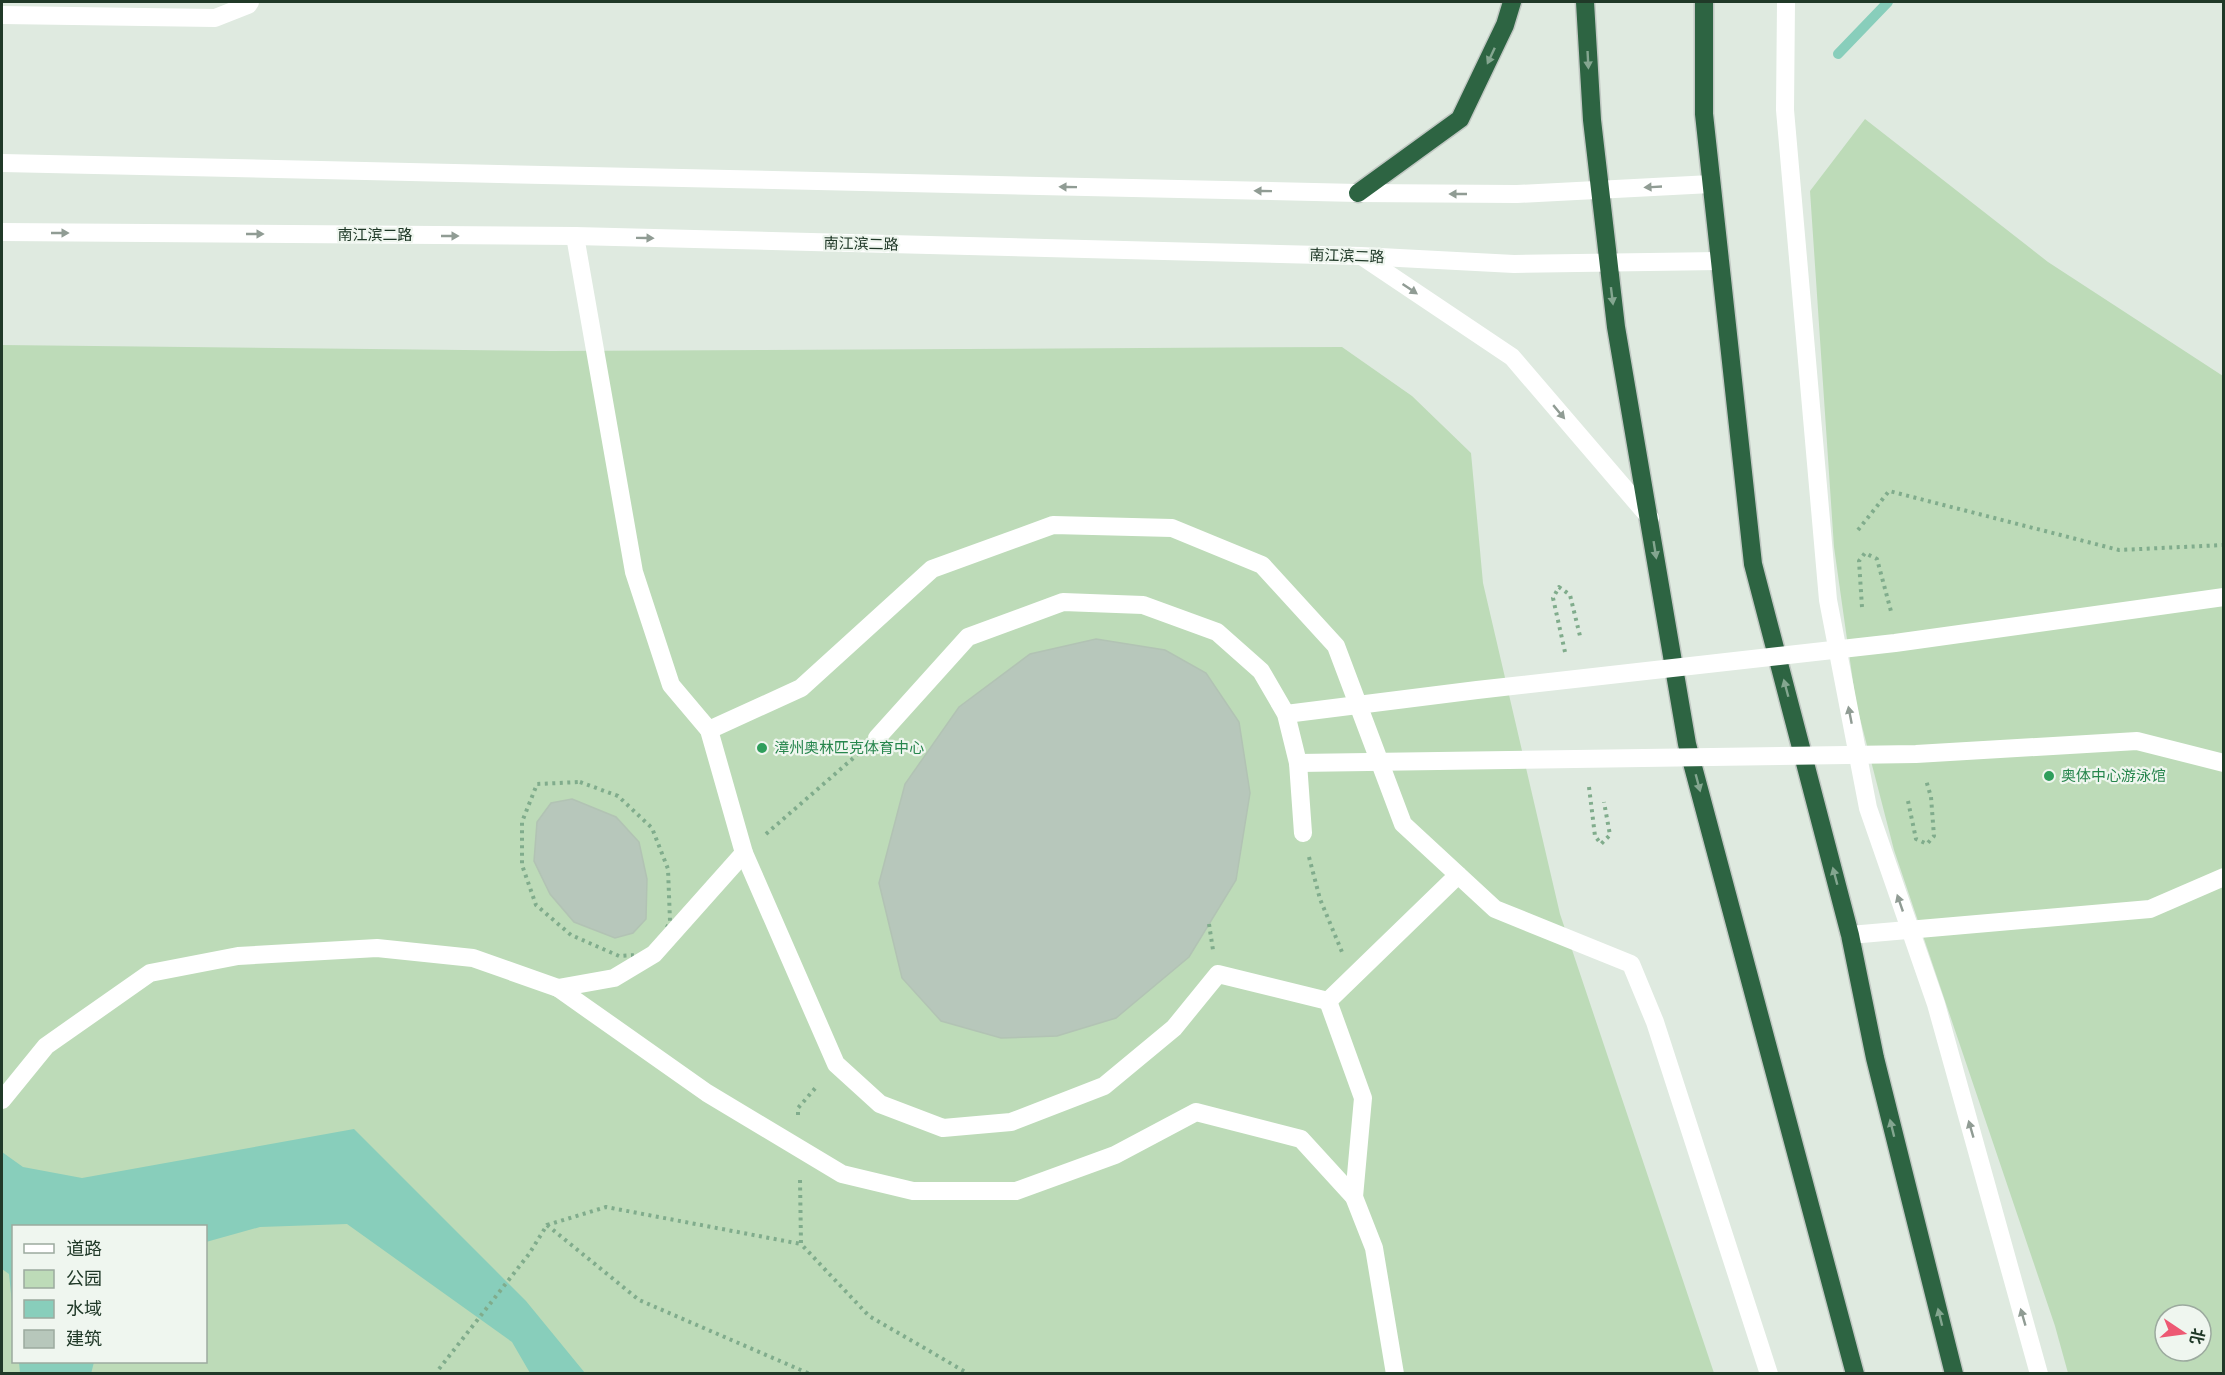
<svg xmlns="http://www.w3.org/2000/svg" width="2225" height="1375" font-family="'Varela Round','Noto Sans SC',sans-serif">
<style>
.green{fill:#bddbb8;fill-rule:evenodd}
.water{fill:#88cebb}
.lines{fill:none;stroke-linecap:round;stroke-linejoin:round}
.stream{stroke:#88cebb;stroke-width:10}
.building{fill:#b7c7bb;stroke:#b2c3b4;stroke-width:1.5}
.highway-casing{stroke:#c1c8c3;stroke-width:21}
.path{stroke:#80ac8c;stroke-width:4;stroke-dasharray:3 4.5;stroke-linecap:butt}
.minor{stroke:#fff;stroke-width:18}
.highway{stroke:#2d6442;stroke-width:18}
.minor-bridge{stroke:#fff;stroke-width:18}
.oneway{fill:#84a690}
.oneway2{fill:#909c94}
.leisure-dot{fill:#2e9e5b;stroke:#eff6ef;stroke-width:2}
.labels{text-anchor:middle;stroke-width:4.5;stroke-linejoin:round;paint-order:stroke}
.street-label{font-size:15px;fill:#203928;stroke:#eff6ef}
.leisure-label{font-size:15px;fill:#27864d;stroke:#eff6ef;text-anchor:start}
</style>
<rect width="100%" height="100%" fill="#dfeae0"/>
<g class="green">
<path d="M1865,119L2048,262L2223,376V1373H2068L2055,1326L1894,850L1856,703L1834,547L1810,191ZM2165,1315H2201V1351H2165Z"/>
<path d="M2,345L551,351L1342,347L1412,396L1471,453L1483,583L1560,914L1714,1373L2,1374ZM14,1226H206V1362H14Z"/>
</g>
<g class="water">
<path d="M354,1129L526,1301L585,1373H530L512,1342L347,1224L260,1227L206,1242V1226H14L13,1313L9,1274L2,1269V1152L23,1167L82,1178Z"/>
<path d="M19,1362H94L91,1374L20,1373Z"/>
</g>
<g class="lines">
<path class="stream" d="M1838,54L1888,2"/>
</g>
<g class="building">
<path d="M1096,639L1165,650L1206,673L1239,722L1250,793L1236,880L1189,957L1116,1018L1057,1036L1001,1038L941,1021L902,978L879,883L905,784L959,707L1030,654Z"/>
<path d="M572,799L616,817L639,842L647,879L646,919L633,933L615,938L574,922L550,894L534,861L537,822L551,803Z"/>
</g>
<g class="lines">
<defs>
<g id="highway">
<path d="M1585,2L1592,120L1616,327L1687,744L1855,1374"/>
<path d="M1704,2V114L1753,564L1850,935L1875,1058L1954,1374"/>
<path d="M1358,193L1460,119L1505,25L1512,2"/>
</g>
</defs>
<use href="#highway" class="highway-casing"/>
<g class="path">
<path d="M1858,530L1889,491L2119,550L2224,545"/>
<path d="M1862,607L1859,561L1865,553L1877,559L1892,615"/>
<path d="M1565,652L1553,598L1559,587L1570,595L1580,636"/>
<path d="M580,782L618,796L652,828L668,869L670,921L654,954L619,956L571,935L536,905L522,865V822L537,784Z"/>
<path d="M1589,787L1595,836L1601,844L1610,835L1604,802"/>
<path d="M1908,801L1916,839L1927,844L1934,836L1931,797L1926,780"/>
<path d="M766,834L858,754"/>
<path d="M1309,857L1320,899L1342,952"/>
<path d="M1209,924L1213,950"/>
<path d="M798,1115V1108L818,1085"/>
<path d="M800,1180L801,1244L869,1316L969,1374"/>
<path d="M547,1225L639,1300L810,1374"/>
<path d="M439,1369L529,1254L547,1225L606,1207L801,1244"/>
</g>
<g class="minor">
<path d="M1786,2L1785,110L1828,600L1868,808L1936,1004L2039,1374"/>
<path d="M2,15L215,18L248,5L250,2"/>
<path d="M2,163L1358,193L1517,194L1711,184"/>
<path d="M2,232L575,236L1361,256L1514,264L1720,261"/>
<path d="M575,236L634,572L671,685L709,730L744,853L836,1064L880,1104L943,1128L1011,1122L1104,1086L1174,1028L1218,974L1328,1001L1458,875"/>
<path d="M1363,257L1512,357L1650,518"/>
<path d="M709,730L801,688L932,569L1053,525L1172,528L1262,565L1336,646L1403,824L1495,909L1631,964L1655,1022L1769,1374"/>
<path d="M877,738L968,637L1063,602L1143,605L1217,632L1261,671L1286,714L1298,763L1303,833"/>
<path d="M1850,935L2150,909L2224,877"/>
<path d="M558,988L614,978L654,954L744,853"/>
<path d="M1328,1001L1363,1098L1354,1197"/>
<path d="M2,1100L46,1046L150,973L238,956L377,948L473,958L558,988L707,1093L842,1174L913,1191H1016L1115,1155L1196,1112L1301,1139L1354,1197L1374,1248L1395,1374"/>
</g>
<use href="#highway" class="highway"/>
<g class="minor-bridge">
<path d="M1286,714L1477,690L1895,643L2224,597"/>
<path d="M1298,763L1916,754L2137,741L2224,763"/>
</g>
</g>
<defs><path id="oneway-solid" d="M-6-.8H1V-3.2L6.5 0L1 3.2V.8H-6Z" transform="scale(1.5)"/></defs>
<g class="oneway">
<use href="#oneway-solid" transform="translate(1491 56) rotate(115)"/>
<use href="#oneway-solid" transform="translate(1588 60) rotate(87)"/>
<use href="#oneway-solid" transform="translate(1612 296) rotate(83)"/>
<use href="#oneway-solid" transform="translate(1655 550) rotate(81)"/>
<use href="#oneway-solid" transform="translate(1786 688) rotate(-105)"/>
<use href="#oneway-solid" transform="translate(1698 783) rotate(75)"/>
<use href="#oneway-solid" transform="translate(1835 876) rotate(-105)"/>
<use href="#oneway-solid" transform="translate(1892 1128) rotate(-104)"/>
<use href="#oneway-solid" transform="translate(1940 1317) rotate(-104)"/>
</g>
<g class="oneway2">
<use href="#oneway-solid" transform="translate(1068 187) rotate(-179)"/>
<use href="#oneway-solid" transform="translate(1653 187) rotate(177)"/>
<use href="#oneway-solid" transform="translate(1263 191) rotate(-179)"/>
<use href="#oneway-solid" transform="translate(1458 194) rotate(-180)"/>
<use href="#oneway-solid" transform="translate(60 233)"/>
<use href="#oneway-solid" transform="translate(255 234)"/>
<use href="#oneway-solid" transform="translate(450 236)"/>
<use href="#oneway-solid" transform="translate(645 238) rotate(1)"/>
<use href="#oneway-solid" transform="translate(1410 289) rotate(34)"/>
<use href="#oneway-solid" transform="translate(1559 412) rotate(50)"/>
<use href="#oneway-solid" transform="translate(1850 715) rotate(-101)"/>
<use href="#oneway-solid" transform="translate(1900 903) rotate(-109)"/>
<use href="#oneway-solid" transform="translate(1971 1129) rotate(-106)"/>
<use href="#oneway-solid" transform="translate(2023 1317) rotate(-106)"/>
</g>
<g class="leisure-dot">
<circle cx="762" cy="748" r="6"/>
<circle cx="2049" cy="776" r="6"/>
</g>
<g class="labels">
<g class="street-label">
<text x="375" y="240">南江滨二路</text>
<text transform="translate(861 244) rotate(1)" y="5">南江滨二路</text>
<text transform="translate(1347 256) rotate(2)" y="5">南江滨二路</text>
</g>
<g class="leisure-label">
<text x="774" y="753">漳州奥林匹克体育中心</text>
<text x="2061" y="781">奥体中心游泳馆</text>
</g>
</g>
<rect width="2225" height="1375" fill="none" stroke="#203928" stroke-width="6"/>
<rect x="12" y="1225" width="195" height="138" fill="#eff6ef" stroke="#9caa9f" stroke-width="1.5"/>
<rect x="24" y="1244" width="30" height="9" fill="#ffffff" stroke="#9caa9f" stroke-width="1.5"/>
<text x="66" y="1255" font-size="18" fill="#203928">道路</text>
<rect x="24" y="1270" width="30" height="18" fill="#bddbb8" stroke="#9caa9f" stroke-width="1.5"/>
<text x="66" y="1285" font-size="18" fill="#203928">公园</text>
<rect x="24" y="1300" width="30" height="18" fill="#88cebb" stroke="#9caa9f" stroke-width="1.5"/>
<text x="66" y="1315" font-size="18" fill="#203928">水域</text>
<rect x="24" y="1330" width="30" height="18" fill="#b7c7bb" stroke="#9caa9f" stroke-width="1.5"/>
<text x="66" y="1345" font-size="18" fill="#203928">建筑</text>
<g transform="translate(2183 1333) rotate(103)"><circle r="28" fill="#eff6ef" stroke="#9caa9f" stroke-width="1.5"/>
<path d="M0-4.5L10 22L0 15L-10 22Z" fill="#ed5973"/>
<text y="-9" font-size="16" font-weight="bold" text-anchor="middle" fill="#203928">北</text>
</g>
</svg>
